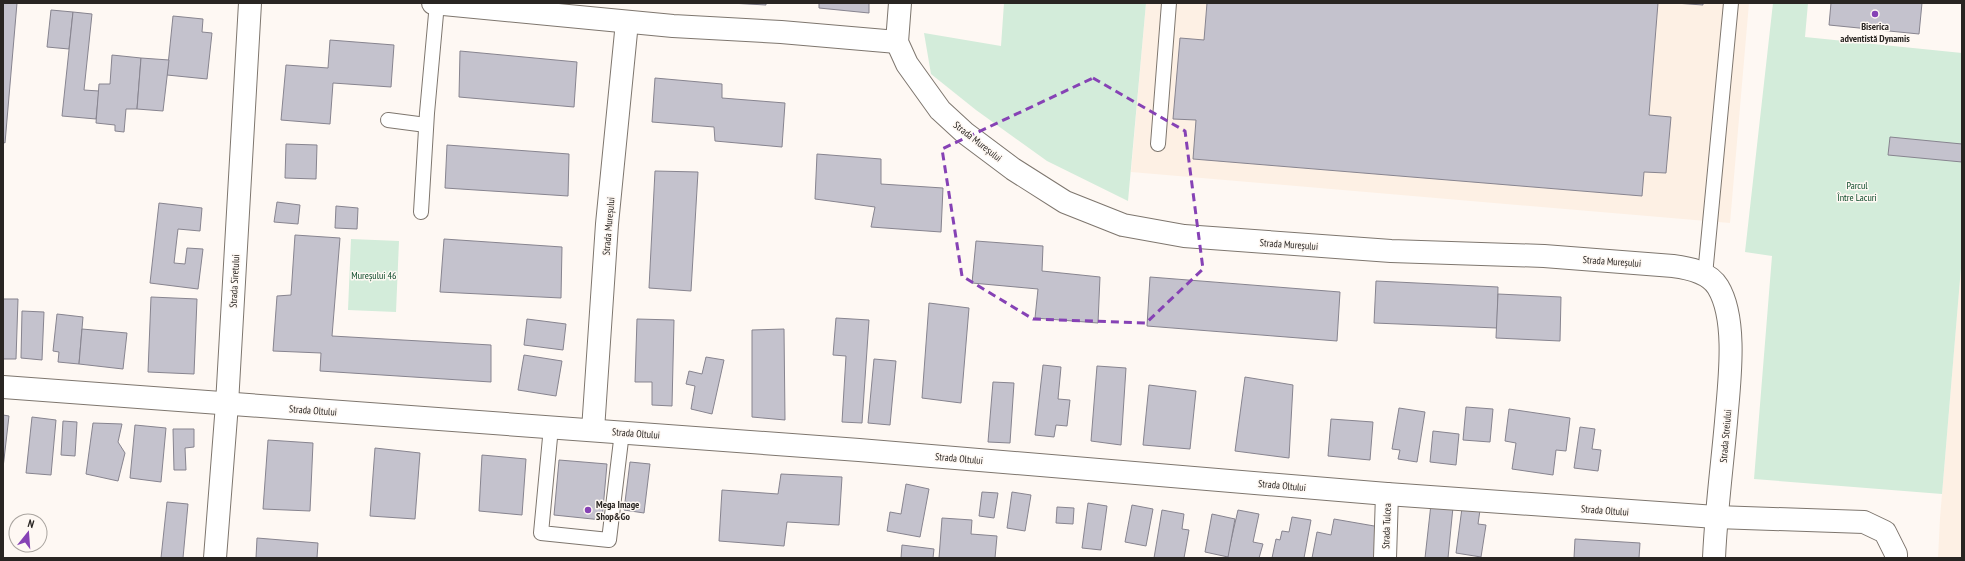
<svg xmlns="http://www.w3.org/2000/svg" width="1965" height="561" font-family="'PT Sans Narrow',sans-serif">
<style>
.built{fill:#fdf0e4}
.green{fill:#d3ecda}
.building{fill:#c4c2cd;stroke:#87848f}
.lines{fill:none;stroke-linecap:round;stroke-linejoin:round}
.lane-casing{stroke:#7e766e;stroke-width:16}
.street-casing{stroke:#7e766e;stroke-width:24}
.lane{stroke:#fff;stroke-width:14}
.street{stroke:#fff;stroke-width:22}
.marked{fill:none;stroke:#8642b5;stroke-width:3;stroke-dasharray:8 5;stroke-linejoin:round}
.poi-dot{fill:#8642b5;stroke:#fef8f3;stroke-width:1.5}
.labels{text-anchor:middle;stroke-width:3;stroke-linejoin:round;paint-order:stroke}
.poi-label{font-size:10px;font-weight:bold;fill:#292522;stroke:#fef8f3}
.street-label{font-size:10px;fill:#292522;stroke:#fef8f3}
.park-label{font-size:10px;fill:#0a4928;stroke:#fef8f3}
</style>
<rect width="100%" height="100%" fill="#fef8f3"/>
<g class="built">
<path d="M1146,3H1749L1730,223L1131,172Z"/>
<path d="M1962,256V558H1938L1940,518Z"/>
</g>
<g class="green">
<path d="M1004,3H1146L1128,201L1047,161L976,110L931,74L924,33L1001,46Z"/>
<path d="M1773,3H1808L1805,37L1962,53V256L1942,494L1754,479L1772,256L1745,252Z"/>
<path d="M351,239L399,241L396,312L348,310Z"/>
</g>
<g class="building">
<path d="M3,3H17L5,143L3,142Z"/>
<path d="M730,3H766V5Z"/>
<path d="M819,3H869V13L819,8Z"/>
<path d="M1207,3H1658L1649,115L1671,117L1666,173L1644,172L1642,196L1193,159L1196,120L1173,119L1180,38L1204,40Z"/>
<path d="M1675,3H1703V5Z"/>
<path d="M1831,3H1922L1919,34L1829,25Z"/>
<path d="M51,10L73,12L69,49L47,47Z"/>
<path d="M73,12L92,14L84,90L99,91L96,119L62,116Z"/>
<path d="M173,16L203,19L202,32L212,33L207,79L167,75Z"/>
<path d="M330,40L394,45L391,87L333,83L330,124L281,120L286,65L328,68Z"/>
<path d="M460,51L577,62L574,107L459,97Z"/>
<path d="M112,55L141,58L137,109H126L124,132L115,131V125L96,123L99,84H110Z"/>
<path d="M141,58L169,60L163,111L137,109Z"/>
<path d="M655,78L722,84V98L785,103L782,147L715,141L714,127L652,122Z"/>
<path d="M1890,137L1962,144V162L1888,155Z"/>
<path d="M286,144L317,145L316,179L285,178Z"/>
<path d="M447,145L569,154L568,196L445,188Z"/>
<path d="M817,154L881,159V184L943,188L941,232L871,227L875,207L815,199Z"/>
<path d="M655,171L698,172L691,291L649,288Z"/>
<path d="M277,202L300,205L298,224L274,222Z"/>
<path d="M159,203L202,208L200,231L178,229L174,263L185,264L187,248L203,249L198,289L150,283Z"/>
<path d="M336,206L358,208L357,229L335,228Z"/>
<path d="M295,235L340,238L332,336L491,345V382L320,371L321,353L273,351L277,296L291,295Z"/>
<path d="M444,239L562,247L561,298L440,292Z"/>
<path d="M976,241L1043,246L1042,271L1100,277L1098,323L1035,318L1038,289L972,283Z"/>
<path d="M1150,277L1340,292L1337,341L1147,326Z"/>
<path d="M1376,281L1498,287L1497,328L1374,323Z"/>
<path d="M1498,294L1561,297L1560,341L1496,338Z"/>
<path d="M151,297L197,299L194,374L148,372Z"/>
<path d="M3,299H18L16,359H3Z"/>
<path d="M929,303L969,308L961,403L922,398Z"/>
<path d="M22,311L44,312L42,360L21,358Z"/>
<path d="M57,314L83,317L79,364L58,362L59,352L53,351Z"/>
<path d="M836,318L869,320L862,423L842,422L846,356L833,355Z"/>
<path d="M527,319L566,324L563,350L524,345Z"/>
<path d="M637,319L674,320L672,406L652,405V382H635Z"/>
<path d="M82,329L127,333L123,369L79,364Z"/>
<path d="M784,329L785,420L752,417V330Z"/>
<path d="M524,355L562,361L556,396L518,390Z"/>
<path d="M706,357L724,360L712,414L691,409L695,386L686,384L689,371L702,374Z"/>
<path d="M874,359L896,361L890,425L868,423Z"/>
<path d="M1043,365L1061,367L1058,399L1070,400L1067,426L1056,425L1054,437L1035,435Z"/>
<path d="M1097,366L1126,368L1121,445L1091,441Z"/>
<path d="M1245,377L1293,385L1289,458L1235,451Z"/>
<path d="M993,382L1014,383L1010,443L988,442Z"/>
<path d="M1149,385L1196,391L1190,449L1143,445Z"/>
<path d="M1466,407L1493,409L1490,442L1463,440Z"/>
<path d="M1399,408L1425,412L1417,462L1398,459L1400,450L1392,449Z"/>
<path d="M1509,409L1570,418L1566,451L1556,450L1553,475L1512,469L1516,443L1505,441Z"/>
<path d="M3,415L9,416L3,468Z"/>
<path d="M32,417L56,420L51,475L26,473Z"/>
<path d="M1331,419L1373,422L1370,460L1328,456Z"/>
<path d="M63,421L77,422L75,456L61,455Z"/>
<path d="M93,423L122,424L118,442L125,453L118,481L86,474Z"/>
<path d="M135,425L166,428L161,482L130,478Z"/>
<path d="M1580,427L1595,429L1592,449L1601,450L1598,471L1574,468Z"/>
<path d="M173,429H194V447L185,448L186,470H174Z"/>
<path d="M1433,431L1459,434L1456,465L1430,462Z"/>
<path d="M268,440L313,443L310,511L263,509Z"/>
<path d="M375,448L420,453L415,519L370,516Z"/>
<path d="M482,455L526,459L522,515L479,511Z"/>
<path d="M559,460L607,464L602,520L554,515Z"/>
<path d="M630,462L650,464L644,513L624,510Z"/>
<path d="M781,474L842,477L839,525L787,522L784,546L719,541L722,490L778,494Z"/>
<path d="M906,484L929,489L920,537L887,531L890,512L901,514Z"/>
<path d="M982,492L998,493L994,518L979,516Z"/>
<path d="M1012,492L1031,495L1025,531L1007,528Z"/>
<path d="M167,502L188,504L183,558H161Z"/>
<path d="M1088,503L1107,506L1101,550L1082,548Z"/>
<path d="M1431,504L1453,507L1448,558H1425Z"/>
<path d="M1132,505L1153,509L1146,546L1125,542Z"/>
<path d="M1057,507L1074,508L1073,524L1056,523Z"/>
<path d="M1462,508L1480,510L1478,524L1486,525L1481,557L1456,553Z"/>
<path d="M1162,510L1184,514L1182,529L1189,530L1184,558H1154Z"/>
<path d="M1238,510L1259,514L1253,542L1263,544L1259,558H1227Z"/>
<path d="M1212,514L1235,519L1228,557L1205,552Z"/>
<path d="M1292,517L1311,520L1304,558H1272L1276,539L1280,540L1282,531L1289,532Z"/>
<path d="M942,518L972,520L971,534L997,536L995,558H939Z"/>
<path d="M1334,519L1380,527L1375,558H1312L1317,532L1331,535Z"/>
<path d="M257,538L318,543L317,558H256Z"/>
<path d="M1575,539L1640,543L1639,558H1574Z"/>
<path d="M902,545L934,549L933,558H901Z"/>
</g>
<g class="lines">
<defs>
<g id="lane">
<path d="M388,120L426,125"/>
<path d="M1158,144L1169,3"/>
<path d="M421,212L427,113L437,3"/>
<path d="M1705,275L1731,3"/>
<path d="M551,427L541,533L609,540L622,432"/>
</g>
<g id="street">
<path d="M433,3L673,26L781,32L897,42"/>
<path d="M900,3L897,42L907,64L940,110L965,133L1013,169L1065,202L1123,225L1184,236L1391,251L1544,256L1673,266C1689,268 1709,272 1718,287C1738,320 1729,384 1726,422C1722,467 1716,512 1714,558"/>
<path d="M3,387L859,450L1387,494L1716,517L1864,522L1885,532L1896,554V558"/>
<path d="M593,430L607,224L627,22"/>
<path d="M215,558L227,404L250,3"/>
<path d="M1385,558L1387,494"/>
</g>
</defs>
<use href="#lane" class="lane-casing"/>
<use href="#street" class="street-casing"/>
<use href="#lane" class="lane"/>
<use href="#street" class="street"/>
</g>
<path class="marked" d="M1093,78L1185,131L1203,269L1146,323L1033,319L962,276L942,149Z"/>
<g class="poi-dot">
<circle cx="1875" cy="14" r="4"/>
<circle cx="588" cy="510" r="4"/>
</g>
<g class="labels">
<g class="poi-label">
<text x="1875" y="30">Biserica<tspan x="1875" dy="12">adventistă Dynamis</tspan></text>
<text x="596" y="508" text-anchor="start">Mega Image<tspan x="596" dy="12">Shop&amp;Go</tspan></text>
</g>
<g class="street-label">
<text transform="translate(978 141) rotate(38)" y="4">Strada Mureșului</text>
<text transform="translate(608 226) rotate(-85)" y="4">Strada Mureșului</text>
<text transform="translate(1289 244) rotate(4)" y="4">Strada Mureșului</text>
<text transform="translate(1612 261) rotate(4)" y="4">Strada Mureșului</text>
<text transform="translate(234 281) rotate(-87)" y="4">Strada Siretului</text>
<text transform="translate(313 410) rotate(4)" y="4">Strada Oltului</text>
<text transform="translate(636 433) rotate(4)" y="4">Strada Oltului</text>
<text transform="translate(1725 436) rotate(-85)" y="4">Strada Streiului</text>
<text transform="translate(959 458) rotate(5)" y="4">Strada Oltului</text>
<text transform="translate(1282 485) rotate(5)" y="4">Strada Oltului</text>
<text transform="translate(1605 510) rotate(4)" y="4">Strada Oltului</text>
<text transform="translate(1386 526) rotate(-88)" y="4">Strada Tulcea</text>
</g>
<g class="park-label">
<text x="1857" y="189">Parcul<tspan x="1857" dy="12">Între Lacuri</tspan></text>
<text x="374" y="279">Mureșului 46</text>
</g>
</g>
<rect width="1965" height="561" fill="none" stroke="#292522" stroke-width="8"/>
<g transform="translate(28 533) rotate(17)"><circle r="19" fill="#fef8f3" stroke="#a9a49f"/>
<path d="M0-3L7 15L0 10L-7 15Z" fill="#8642b5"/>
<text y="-6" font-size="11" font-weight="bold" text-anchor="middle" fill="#292522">N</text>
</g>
</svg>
